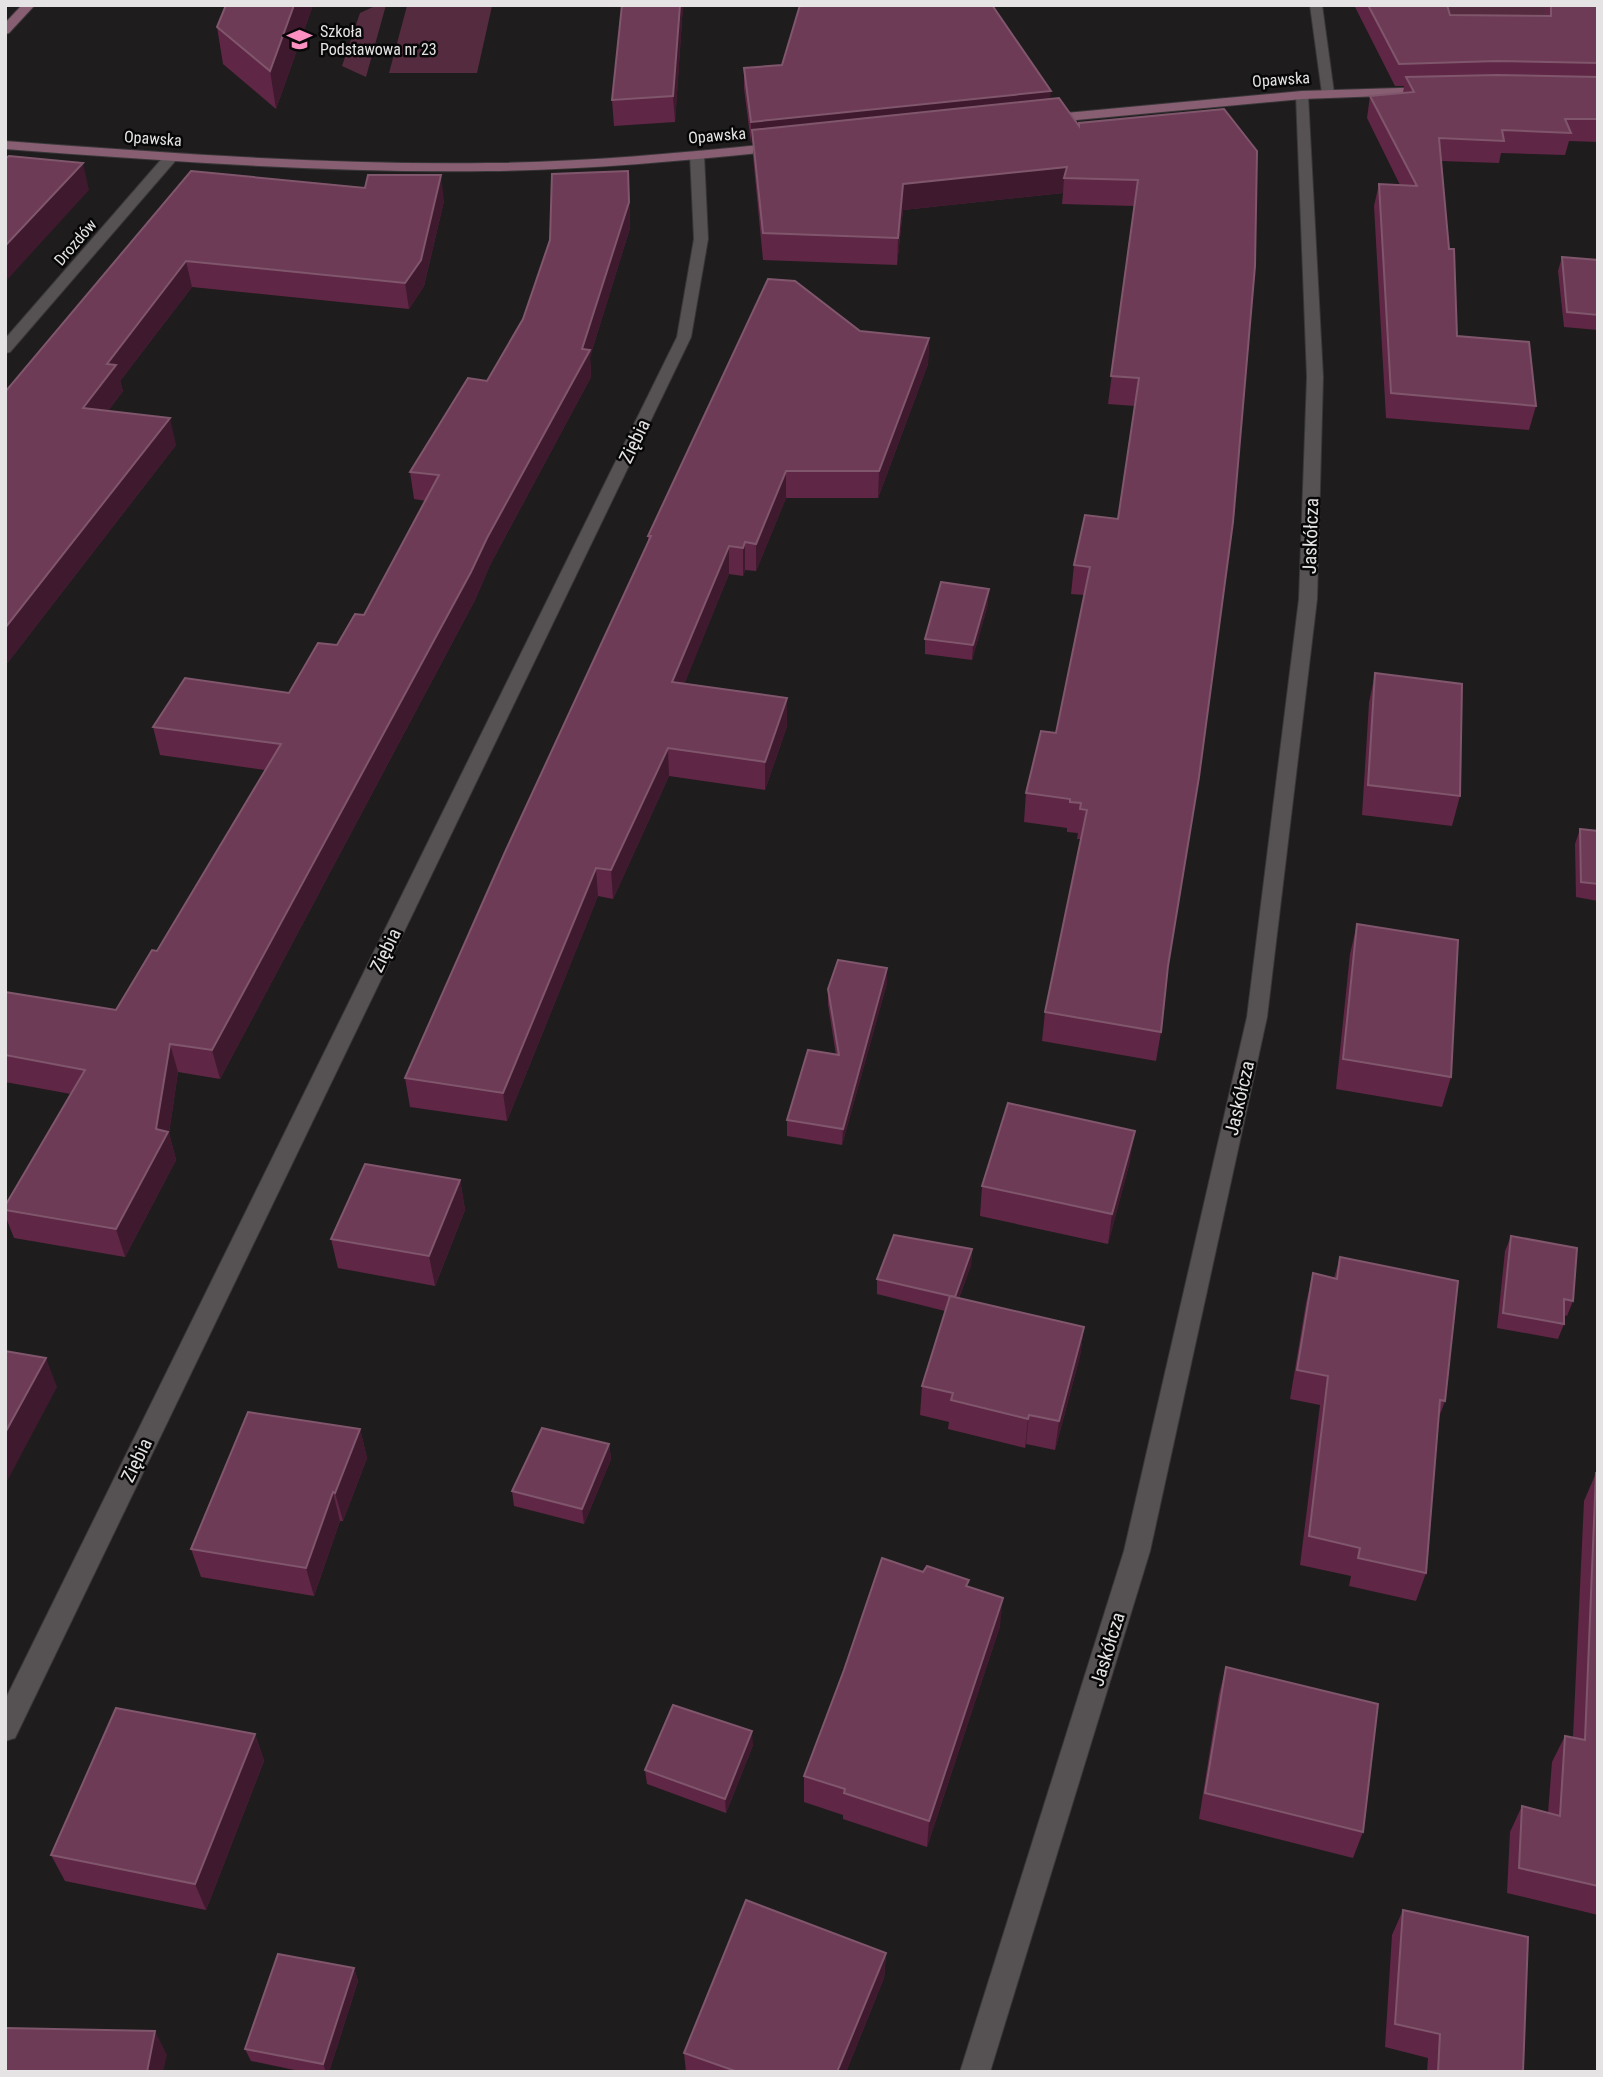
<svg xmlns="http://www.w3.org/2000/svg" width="1603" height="2077" font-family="'Roboto Condensed',sans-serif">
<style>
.green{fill:#552c3f}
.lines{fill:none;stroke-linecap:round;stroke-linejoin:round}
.lane-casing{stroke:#393738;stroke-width:2}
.street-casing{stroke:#393738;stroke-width:2}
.secondary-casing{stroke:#393738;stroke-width:2}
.lane{fill:#565253;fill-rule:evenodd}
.street{fill:#565253;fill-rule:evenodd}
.secondary{fill:#885e72;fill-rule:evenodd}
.wall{fill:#5f2745}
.shaded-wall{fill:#3f1a2e}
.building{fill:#6d3b56;stroke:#80566c;stroke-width:2}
.labels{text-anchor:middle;stroke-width:5;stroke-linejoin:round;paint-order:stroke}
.far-poi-label{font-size:16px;fill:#e5e3e4;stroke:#080708;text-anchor:start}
.far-street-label{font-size:16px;fill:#e5e3e4;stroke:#080708}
.street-label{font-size:19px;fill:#e5e3e4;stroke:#080708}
</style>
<rect width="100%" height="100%" fill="#1f1c1d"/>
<g class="green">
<path d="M386,5L366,77L342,66L360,13L375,6Z"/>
<path d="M1358,5H1549L1546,37Z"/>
<path d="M407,6H492L477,73H389Z"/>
</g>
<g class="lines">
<defs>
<path id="lane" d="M1310,5H1322L1334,93L1328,97L1322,93Z"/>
<g id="street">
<path d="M1302,91L1308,95L1323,377L1317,599L1267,1017L1150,1551L990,2072H960L1124,1551L1247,1017L1299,599L1307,377L1296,95Z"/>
<path d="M697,151L704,155L708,239L691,337L15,1738L5,1741V1700L677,337L694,239L690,155Z"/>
<path d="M171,153L178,157L176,160L10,352L5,353V339L166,154Z"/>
</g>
<g id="secondary">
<path d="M22,5H35L9,33L5,34V23Z"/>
<path d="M1431,87L1436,88V94L1302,99L1044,123L1037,119L1044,115L1302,91Z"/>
<path d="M5,141C166,153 327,165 488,163C585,162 682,153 779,143L786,147L779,151C682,161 585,170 488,171C327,173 166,161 5,149Z"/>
</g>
</defs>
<use href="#lane" class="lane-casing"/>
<use href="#street" class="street-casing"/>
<use href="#secondary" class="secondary-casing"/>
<use href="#lane" class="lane"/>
<use href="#street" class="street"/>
<use href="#secondary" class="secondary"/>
</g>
<g class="wall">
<path d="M313,5L276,109L223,64L217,27Z"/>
<path d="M683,5L675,122L614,126L612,100Z"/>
<path d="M1354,5H1447L1450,15L1545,16V5H1598V142L1569,141L1565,155L1501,153L1499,163L1441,161L1457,336L1536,406L1529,430L1386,418L1374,206L1379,184L1400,185L1367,118L1370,96L1403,93L1404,86H1395Z"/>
<path d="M744,68L1050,99L1079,126L1224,109L1167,971L1161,1032L1156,1061L1042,1041L1045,1012L1081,839H1077L1078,833L1067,832V828L1024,822L1026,793L1056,733L1084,595L1071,594L1074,565L1118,519L1135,406L1108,404L1134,206L1062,204L1063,193L903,210L897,265L763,260L753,156V143H751L744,88Z"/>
<path d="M191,171L444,201L424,286L409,309L192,287L120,381L123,391L108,411L176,445L5,666Z"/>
<path d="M628,171L630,228L590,357L591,377L490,565L475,600L220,1079L178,1072L169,1133L176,1160L125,1257L14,1238L5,1215V1206L71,1094L5,1082V992L116,1010L157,951L265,770L160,755L153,727L289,693L337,645L364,615L426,501L414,499L410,472L487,381Z"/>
<path d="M1562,257L1598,260V330L1564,327L1558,271Z"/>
<path d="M860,331L929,338L928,364L878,498H786L756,571L745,570L743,576L729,574L684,684L787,698V726L765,790L669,776L613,899L598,896L507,1121L410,1107L405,1078L648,542V536Z"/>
<path d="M988,604L972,660L925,654V639Z"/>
<path d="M1375,673L1460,796L1452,826L1362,815L1369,703Z"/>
<path d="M1580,829L1598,831V901L1576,897L1575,844Z"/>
<path d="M1357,924L1451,1077L1442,1107L1336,1089L1350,954Z"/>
<path d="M887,968V983L842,1145L787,1136V1120L836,1055L828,1004V989Z"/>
<path d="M1130,1161L1108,1244L980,1216L982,1186Z"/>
<path d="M460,1180L465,1210L435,1286L338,1268L331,1239Z"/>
<path d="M1511,1236L1573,1301L1567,1316L1564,1315V1324L1558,1339L1497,1328L1505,1251Z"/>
<path d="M972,1249L971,1265L959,1298L1084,1327L1080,1356L1055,1450L1026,1444L1025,1448L948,1429L949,1422L920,1415L922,1386L945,1311L877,1294V1279Z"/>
<path d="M1340,1257L1445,1401L1438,1420L1426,1573L1416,1601L1349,1586L1351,1576L1300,1565L1320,1405L1290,1399L1306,1303L1313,1273L1334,1278Z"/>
<path d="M360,1429L367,1458L343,1521H340L314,1596L201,1577L191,1549Z"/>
<path d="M609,1444L611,1459L584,1524L514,1506L512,1491Z"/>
<path d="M1596,1473H1598V1915L1507,1893L1510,1832L1522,1806L1548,1813L1552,1762L1565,1736L1573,1737L1584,1501Z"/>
<path d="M968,1586L1000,1626L927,1847L843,1819V1815L804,1802V1776Z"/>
<path d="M1226,1667L1363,1832L1353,1858L1199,1819L1219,1694Z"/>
<path d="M255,1734L264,1761L206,1910L65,1881L51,1855Z"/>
<path d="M753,1745L726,1813L647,1784L645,1770Z"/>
<path d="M1403,1910L1523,2072H1427L1428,2058L1385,2047L1392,1935Z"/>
<path d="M886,1953L884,1978L846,2072H686L684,2053Z"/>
<path d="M354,1968L358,1981L329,2072H304L251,2061L245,2049Z"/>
</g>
<g class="shaded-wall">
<path d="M294,5H313L276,109L270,71Z"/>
<path d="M680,5H683L675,122L673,96Z"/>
<path d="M1051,91L1049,112L752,130L753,143H751V122Z"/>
<path d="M83,163L89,190L5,282V246Z"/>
<path d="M1067,167L1064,178L1063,193L903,210L897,265L898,238L903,184Z"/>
<path d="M628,171L630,228L590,357L591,377L490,565L475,600L220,1079L212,1050L487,538Z"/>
<path d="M441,175L444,201L424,286L409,309L405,283Z"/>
<path d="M186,261L192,287L120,381L123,391L90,435L83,408L107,364Z"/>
<path d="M929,338L928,364L878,498L879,471Z"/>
<path d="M170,418L176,445L5,666V628Z"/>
<path d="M786,471V498L756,571V544Z"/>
<path d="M745,542V570L743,576V548Z"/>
<path d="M729,546V574L674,710L672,682Z"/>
<path d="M989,589L988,604L972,660L973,645Z"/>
<path d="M787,698V726L765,790V762Z"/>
<path d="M668,748L669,776L613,899L611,870Z"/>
<path d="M596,868L598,896L507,1121L503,1093Z"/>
<path d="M887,968V983L842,1145L843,1129Z"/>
<path d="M170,1044L178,1072L169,1133L176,1160L125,1257L116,1229L156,1129Z"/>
<path d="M1135,1131L1130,1161L1108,1244L1112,1214Z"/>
<path d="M460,1180L465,1210L435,1286L429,1256Z"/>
<path d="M972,1249L971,1265L953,1313L955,1298Z"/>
<path d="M1084,1327L1080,1356L1055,1450L1059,1421Z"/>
<path d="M46,1358L57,1387L5,1485V1433Z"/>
<path d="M1029,1415L1026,1444L1025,1448L1028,1419Z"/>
<path d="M360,1429L367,1458L343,1521L335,1493Z"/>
<path d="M609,1444L611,1459L584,1524L582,1509Z"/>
<path d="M333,1492L340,1521L314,1596L306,1568Z"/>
<path d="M1003,1598L1000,1626L927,1847L929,1821Z"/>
<path d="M752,1731L753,1745L726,1813L725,1799Z"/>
<path d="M255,1734L264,1761L206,1910L195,1884Z"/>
<path d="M886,1953L884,1978L846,2072H837Z"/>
<path d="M354,1968L358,1981L329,2072H326L323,2064Z"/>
<path d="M155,2031L167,2055L163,2072H147Z"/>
</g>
<g class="building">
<path d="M226,5H294L270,71L217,27Z"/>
<path d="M622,5H680L673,96L612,100Z"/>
<path d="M800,5H992L1051,91L751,122L744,68L782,65Z"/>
<path d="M1368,5H1447L1450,15L1551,16V5H1598V63L1497,61L1399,64Z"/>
<path d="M1497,75L1598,77V119H1565L1571,133L1502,130L1504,141L1439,138L1449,249H1454L1457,336L1529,342L1536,406L1391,393L1379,184L1417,186L1370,96L1414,92L1406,77Z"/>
<path d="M1059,98L1079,126V123L1224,109L1257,151L1255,266L1233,522L1199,777L1168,966L1161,1032L1045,1012L1087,810L1080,809L1081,803L1070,802V799L1026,793L1041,731L1056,733L1090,567L1074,565L1085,515L1118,519L1139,378L1111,376L1138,180L1064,178L1067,167L903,184L898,238L763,233L752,130Z"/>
<path d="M9,156L83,163L5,246V159Z"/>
<path d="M191,171L365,188L368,175H441L421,260L405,283L186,261L107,364L116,365L83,408L170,418L5,628V392Z"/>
<path d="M628,171L629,202L582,349L590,350L487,538L471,572L212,1050L170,1044L156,1129L168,1132L116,1229L5,1210V1206L85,1070L5,1055V992L116,1010L152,950L157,951L281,744L153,727L185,678L289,693L318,643L337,645L355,614L364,615L439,475L410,472L468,378L487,381L523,319L550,240L552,174Z"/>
<path d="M1562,257L1598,260V315L1567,312Z"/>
<path d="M768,279L795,281L860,331L929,338L879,471H786L756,544L745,542L743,548L729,546L672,682L787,698L765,762L668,748L611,870L596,868L503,1093L405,1078L505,852L651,536H648Z"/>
<path d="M941,582L989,589L973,645L925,639Z"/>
<path d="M1375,673L1462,684L1460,796L1368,785Z"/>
<path d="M1580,829L1598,831V884L1581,882Z"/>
<path d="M1357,924L1458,940L1451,1077L1343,1059Z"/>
<path d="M838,960L887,968L843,1129L787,1120L808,1050L839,1055L828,989Z"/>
<path d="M1008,1103L1135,1131L1112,1214L982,1186Z"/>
<path d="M365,1164L460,1180L429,1256L331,1239Z"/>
<path d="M894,1235L972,1249L955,1297L877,1279Z"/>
<path d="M1511,1236L1577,1248L1573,1301L1564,1299V1324L1503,1313Z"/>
<path d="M1340,1257L1458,1281L1445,1401L1440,1400L1426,1573L1358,1558L1360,1548L1309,1536L1328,1376L1297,1370L1313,1273L1337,1279Z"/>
<path d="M950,1296L1084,1327L1059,1421L1029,1415L1028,1419L951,1400L953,1393L922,1386Z"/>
<path d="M5,1351L46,1358L5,1433Z"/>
<path d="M248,1412L360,1429L335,1493L333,1492L306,1568L191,1549Z"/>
<path d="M542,1428L609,1444L582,1509L512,1491Z"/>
<path d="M1596,1473H1598V1886L1519,1868L1522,1806L1560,1816L1565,1736L1585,1740Z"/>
<path d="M882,1558L923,1572L927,1566L969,1580L966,1586L1003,1598L929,1821L844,1793L845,1789L804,1776L844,1670Z"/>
<path d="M1226,1667L1378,1704L1363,1832L1205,1793Z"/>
<path d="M673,1705L752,1731L725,1799L645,1770Z"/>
<path d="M116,1708L255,1734L195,1884L51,1855Z"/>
<path d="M746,1900L886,1953L837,2072H738L684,2053Z"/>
<path d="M1403,1910L1528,1937L1523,2072H1438L1440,2034L1395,2024Z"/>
<path d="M278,1954L354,1968L323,2064L245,2049Z"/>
<path d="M5,2028L155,2031L147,2072H5Z"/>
</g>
<defs>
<symbol id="school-bare" viewBox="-9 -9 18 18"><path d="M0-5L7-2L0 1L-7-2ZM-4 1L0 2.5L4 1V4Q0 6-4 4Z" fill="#fc8fc2" stroke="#080708" stroke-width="2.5" paint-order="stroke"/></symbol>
</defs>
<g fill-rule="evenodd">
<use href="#school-bare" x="282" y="22" width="35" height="35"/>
</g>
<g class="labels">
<g class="far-poi-label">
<text x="320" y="37">Szkoła<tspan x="320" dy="18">Podstawowa nr 23</tspan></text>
</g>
<g class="far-street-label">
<text transform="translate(1281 79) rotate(-4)" y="6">Opawska</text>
<text transform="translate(717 135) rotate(-5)" y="6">Opawska</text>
<text transform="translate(153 138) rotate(4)" y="6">Opawska</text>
<text transform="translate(75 242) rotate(-49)" y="6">Drozdów</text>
</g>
<g class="street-label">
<text transform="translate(634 441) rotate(-64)" y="7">Ziębia</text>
<text transform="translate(1310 536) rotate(-88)" y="7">Jaskółcza</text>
<text transform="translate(385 950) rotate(-64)" y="7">Ziębia</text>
<text transform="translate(1239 1098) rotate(-77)" y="7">Jaskółcza</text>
<text transform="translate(136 1460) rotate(-64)" y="7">Ziębia</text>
<text transform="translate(1107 1649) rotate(-73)" y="7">Jaskółcza</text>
</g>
</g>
<rect width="1603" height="2077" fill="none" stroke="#e5e3e4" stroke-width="14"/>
</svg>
